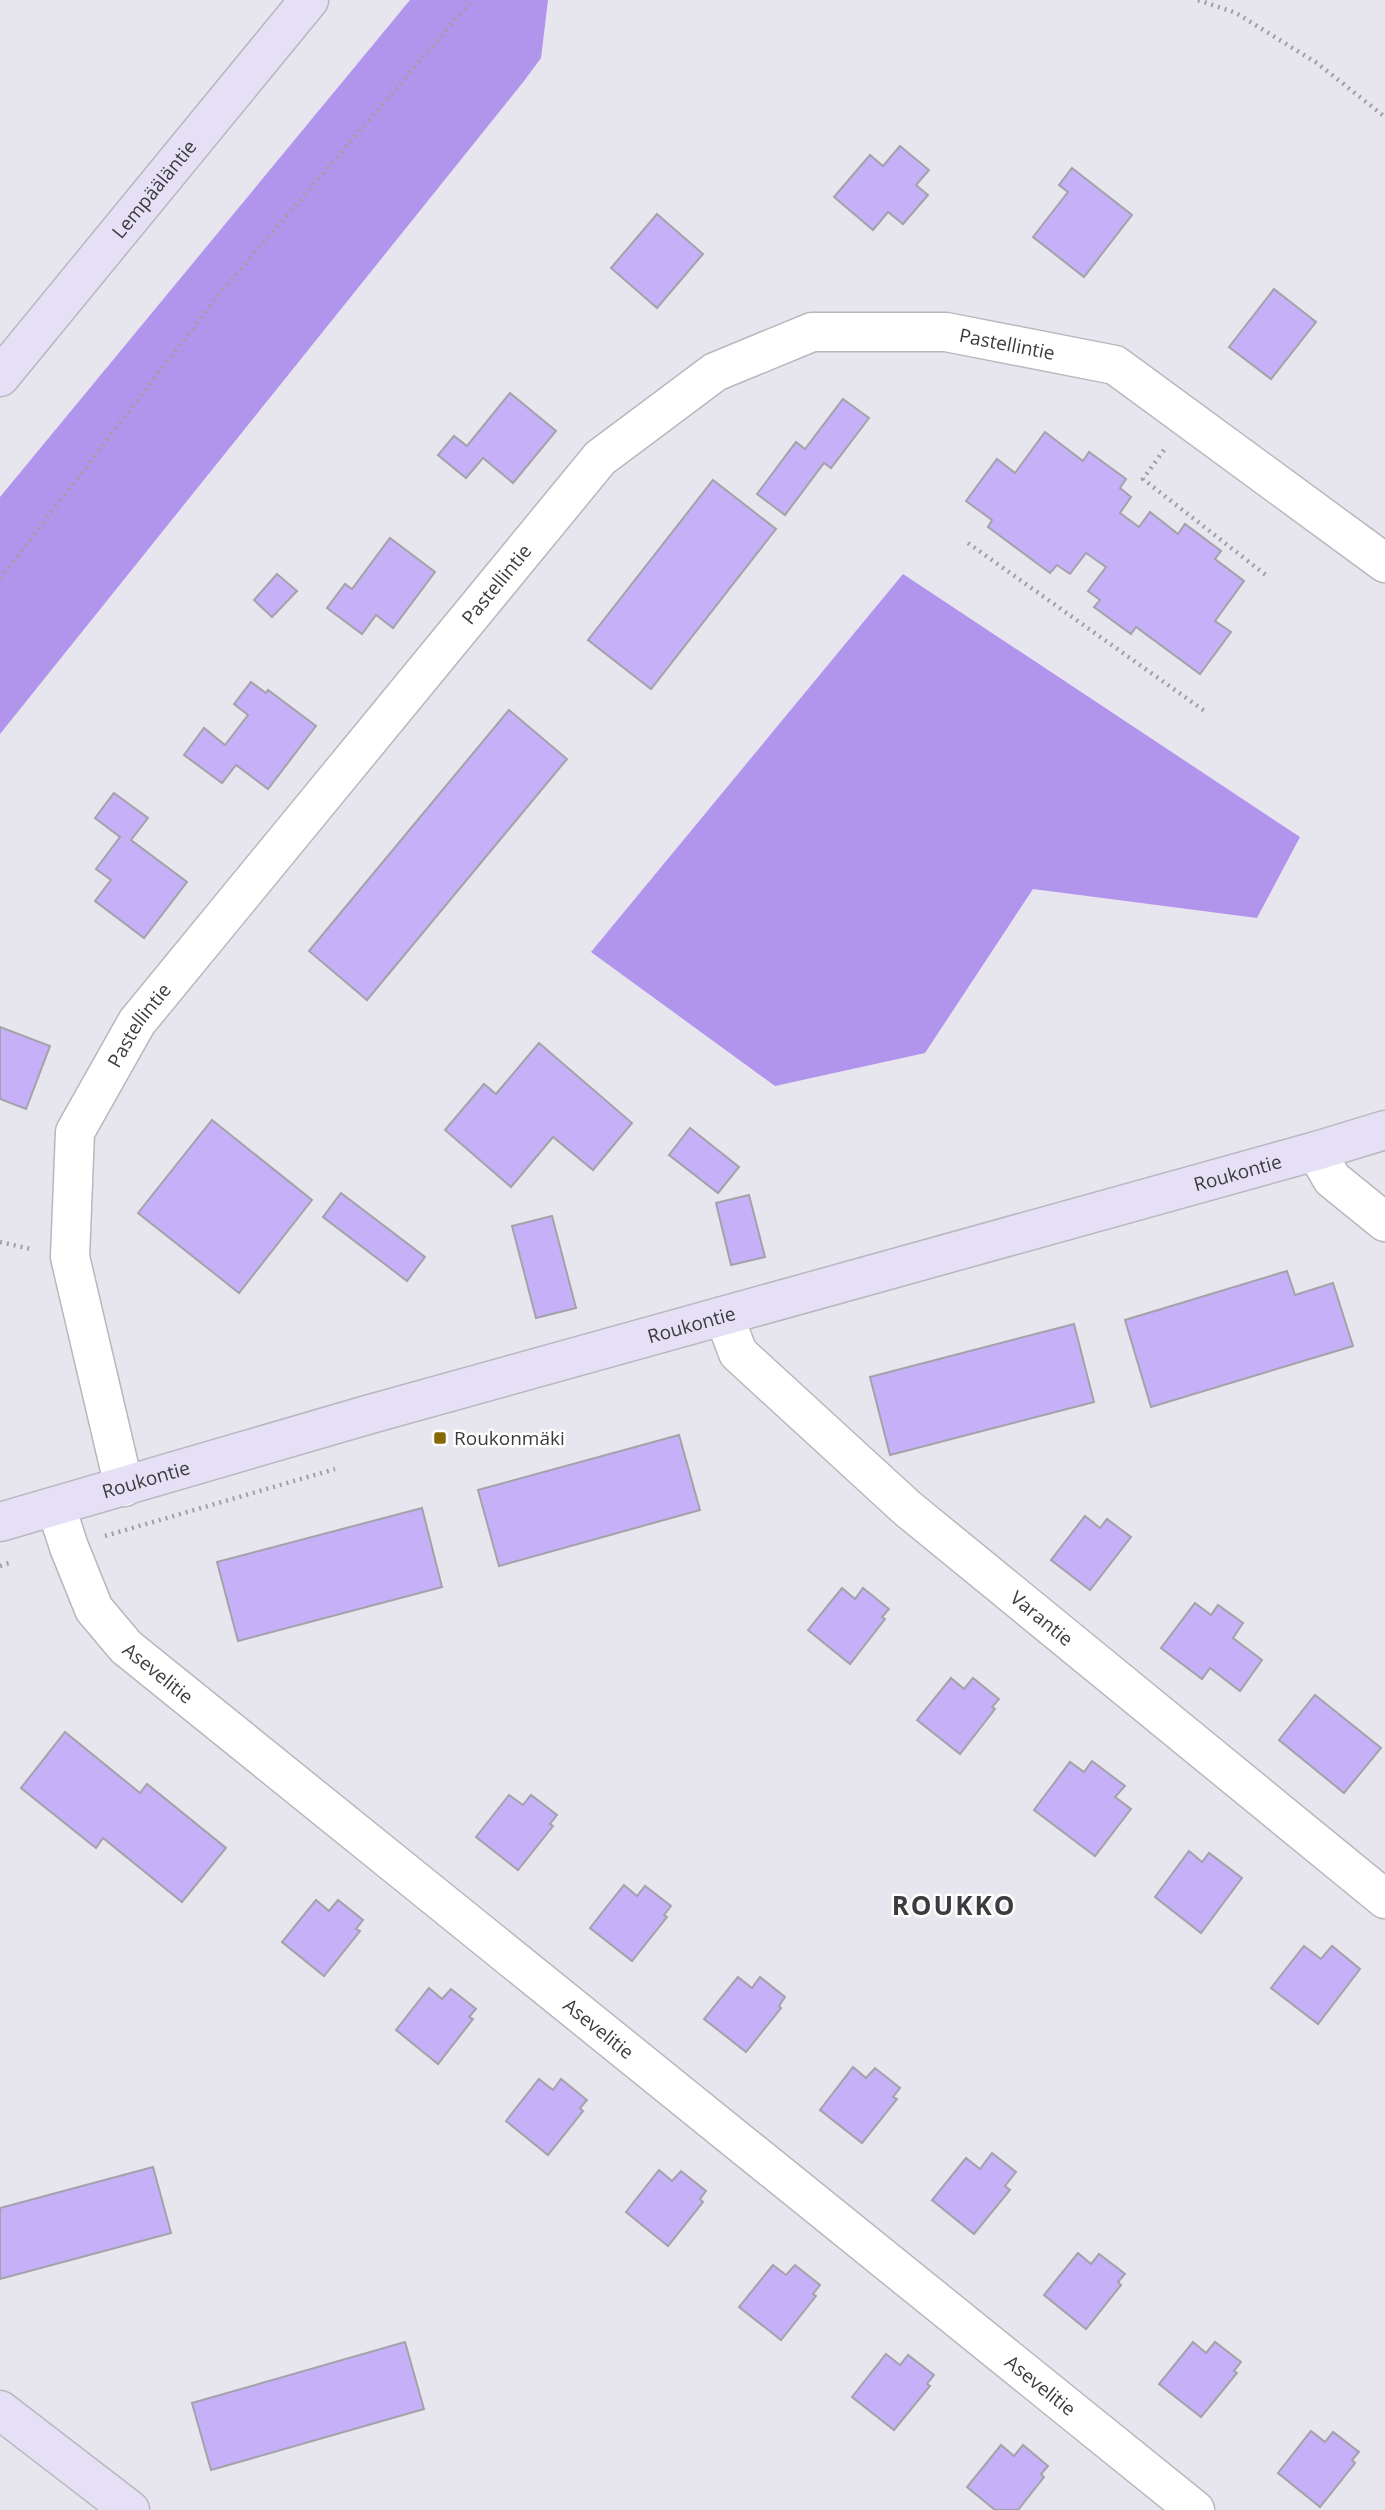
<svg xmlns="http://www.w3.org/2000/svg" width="1385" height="2510" font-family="'Open Sans',sans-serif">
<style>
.forest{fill:#b195ed}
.building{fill:#c6b1f9;stroke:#a4a2a9;stroke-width:2}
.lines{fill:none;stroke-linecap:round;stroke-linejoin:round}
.street-casing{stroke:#b9b7be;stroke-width:41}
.secondary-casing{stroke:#b9b7be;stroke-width:41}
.path{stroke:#a19fa5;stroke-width:4.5;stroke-dasharray:2 5;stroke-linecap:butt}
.street{stroke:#fff;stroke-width:38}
.secondary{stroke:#e6e0f6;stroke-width:38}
.poi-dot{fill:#876804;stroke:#fff;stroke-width:2.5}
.labels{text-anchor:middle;stroke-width:5;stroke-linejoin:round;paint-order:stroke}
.street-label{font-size:19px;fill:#3c3b3e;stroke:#fff}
.poi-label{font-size:19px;fill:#3c3b3e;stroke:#fff;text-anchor:start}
.district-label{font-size:26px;font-weight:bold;letter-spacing:2px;fill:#3c3b3e;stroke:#fff}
</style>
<rect width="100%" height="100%" fill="#e7e5ed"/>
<g class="forest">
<path d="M410,0H548L541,58L524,81L0,734V497Z"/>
<path d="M903,574L1300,837L1257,918L1033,889L925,1053L775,1086L591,952Z"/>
</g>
<g class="building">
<path d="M900,146L929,170L916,185L928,195L903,224L888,212L873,230L834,197L870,155L883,166Z"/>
<path d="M1072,168L1132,215L1084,277L1033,237L1068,192L1059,185Z"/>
<path d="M657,214L703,254L657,308L611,268Z"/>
<path d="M1274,289L1316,322L1271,379L1229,347Z"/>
<path d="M510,393L556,431L513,483L483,458L466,478L438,455L454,436L467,446Z"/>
<path d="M843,399L869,418L831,468L824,463L785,515L757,494L796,442L805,449Z"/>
<path d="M1045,432L1083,461L1089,452L1126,479L1120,488L1131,497L1120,513L1139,527L1150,512L1178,534L1185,524L1221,551L1215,559L1244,581L1215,621L1231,632L1200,674L1136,627L1131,634L1094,607L1100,600L1088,591L1106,567L1086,553L1070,574L1057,565L1050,573L988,527L992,520L966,501L997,459L1015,473Z"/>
<path d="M713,480L776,529L651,689L588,640Z"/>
<path d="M390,538L435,572L393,628L376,615L362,634L327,608L345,584L352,589Z"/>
<path d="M277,574L297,591L272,617L254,600Z"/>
<path d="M251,682L266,693L268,690L316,726L268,789L236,765L222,783L184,755L204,728L225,745L248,715L234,704Z"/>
<path d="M509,710L567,759L367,1000L309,951Z"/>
<path d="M114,793L148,818L131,840L187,882L144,938L95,901L111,880L96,869L120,837L95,818Z"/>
<path d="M0,1027L50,1046L26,1109L0,1099Z"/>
<path d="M539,1043L632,1123L593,1170L553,1137L511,1187L445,1130L484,1084L496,1094Z"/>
<path d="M212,1120L312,1200L239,1293L138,1213Z"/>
<path d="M690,1128L739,1167L718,1193L669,1155Z"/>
<path d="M341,1193L425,1257L407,1281L323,1217Z"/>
<path d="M749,1195L765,1257L731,1265L716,1203Z"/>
<path d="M552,1216L576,1308L536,1318L512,1226Z"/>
<path d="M1287,1271L1295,1295L1333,1283L1353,1346L1151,1407L1125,1320Z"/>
<path d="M1074,1324L1094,1402L890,1455L870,1377Z"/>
<path d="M679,1435L700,1510L499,1566L478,1490Z"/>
<path d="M422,1508L442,1587L238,1641L217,1562Z"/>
<path d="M1085,1516L1100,1528L1107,1519L1131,1537L1090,1590L1051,1560Z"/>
<path d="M842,1588L855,1599L863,1588L889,1609L882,1617L885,1619L850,1664L808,1630Z"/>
<path d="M1195,1603L1211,1615L1218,1605L1243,1623L1233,1638L1262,1660L1240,1691L1210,1668L1202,1679L1161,1648Z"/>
<path d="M951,1678L964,1689L973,1678L999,1699L992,1707L995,1709L960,1754L917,1720Z"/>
<path d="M1315,1695L1381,1748L1344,1793L1279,1740Z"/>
<path d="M65,1732L140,1793L147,1784L226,1848L182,1902L103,1838L96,1848L21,1788Z"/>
<path d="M1092,1761L1125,1786L1115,1797L1131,1809L1095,1856L1034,1810L1070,1762L1084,1772Z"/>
<path d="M509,1795L523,1805L531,1795L557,1815L550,1824L553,1826L518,1870L476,1837Z"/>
<path d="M1189,1851L1202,1862L1209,1853L1242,1878L1201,1933L1155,1897Z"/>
<path d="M624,1885L637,1896L645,1886L671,1906L664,1915L667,1917L632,1961L590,1928Z"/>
<path d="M316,1900L329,1911L338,1900L363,1920L356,1929L360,1931L324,1976L282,1942Z"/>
<path d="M1304,1946L1321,1959L1332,1946L1360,1969L1318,2024L1271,1988Z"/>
<path d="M738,1977L752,1988L760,1977L785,1997L779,2006L781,2008L746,2052L704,2019Z"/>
<path d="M429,1988L442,1999L451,1989L476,2009L469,2017L473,2019L438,2064L396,2030Z"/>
<path d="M853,2067L866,2078L875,2068L900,2088L893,2097L897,2099L862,2143L820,2110Z"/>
<path d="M539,2079L553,2090L561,2079L587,2100L580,2108L583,2111L548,2155L506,2121Z"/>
<path d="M992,2153L1016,2172L1005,2186L1010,2190L974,2234L932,2200L966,2158L980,2169Z"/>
<path d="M153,2167L171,2233L0,2279V2208Z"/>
<path d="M659,2170L672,2181L681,2171L706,2191L700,2199L703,2202L668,2246L626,2212Z"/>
<path d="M1078,2253L1091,2264L1099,2254L1125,2274L1118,2282L1121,2285L1086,2329L1044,2295Z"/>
<path d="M773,2265L786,2275L795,2265L820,2285L813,2294L816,2296L781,2340L739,2307Z"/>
<path d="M405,2342L424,2409L211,2470L192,2403Z"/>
<path d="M1193,2342L1206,2353L1215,2342L1241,2362L1234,2371L1237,2373L1201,2417L1159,2384Z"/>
<path d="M886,2354L900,2365L908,2355L934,2375L927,2384L930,2386L894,2430L852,2397Z"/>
<path d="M1311,2431L1325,2442L1333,2432L1359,2452L1352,2460L1355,2463L1320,2507L1278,2473Z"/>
<path d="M1001,2445L1014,2456L1023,2445L1048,2466L1041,2474L1044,2477L1018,2510H995L967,2487Z"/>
</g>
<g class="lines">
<defs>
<g id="street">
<path d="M1316,1151L1332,1179L1385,1222"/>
<path id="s1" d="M724,1316L738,1353L907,1508L1385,1899"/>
<path id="s2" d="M124,1487L70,1257L75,1132L137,1022L600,458L715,372L812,332H946L1115,365L1385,563"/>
<path id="s3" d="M56,1507L69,1547L94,1609L126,1647L1195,2510"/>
</g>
<g id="secondary">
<path id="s4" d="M0,377L309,0"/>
<path id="s5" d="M0,1522L367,1415L1316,1151L1385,1130"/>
<path d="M0,2410L130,2510"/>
</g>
</defs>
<use href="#street" class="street-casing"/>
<use href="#secondary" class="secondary-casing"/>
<g class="path">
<path d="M1198,0L1236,13L1317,63L1385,117"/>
<path d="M1164,450L1143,479L1267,576"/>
<path d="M968,543L1206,712"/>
<path d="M0,579L217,297L472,0"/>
<path d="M0,1242L31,1249"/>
<path d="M105,1536L335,1469"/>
<path d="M0,1566L12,1562"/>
</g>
<use href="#street" class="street"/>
<use href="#secondary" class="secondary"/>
</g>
<rect class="poi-dot" x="433" y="1431" width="14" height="14" rx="3.5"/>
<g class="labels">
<g class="street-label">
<text dy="7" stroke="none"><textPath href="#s4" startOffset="243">Lempääläntie</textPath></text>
<text dy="7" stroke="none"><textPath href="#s2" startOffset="1662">Pastellintie</textPath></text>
<text dy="7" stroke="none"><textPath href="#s2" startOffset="1054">Pastellintie</textPath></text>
<text dy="7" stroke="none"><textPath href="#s2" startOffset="486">Pastellintie</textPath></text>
<text dy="7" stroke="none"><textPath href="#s5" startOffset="1286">Roukontie</textPath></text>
<text dy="7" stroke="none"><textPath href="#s5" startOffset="719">Roukontie</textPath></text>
<text dy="7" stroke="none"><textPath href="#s5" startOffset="152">Roukontie</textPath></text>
<text dy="7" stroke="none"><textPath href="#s1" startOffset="443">Varantie</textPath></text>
<text dy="7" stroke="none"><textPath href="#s3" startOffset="200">Asevelitie</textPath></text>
<text dy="7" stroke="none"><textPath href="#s3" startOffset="766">Asevelitie</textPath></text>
<text dy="7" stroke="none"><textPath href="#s3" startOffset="1334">Asevelitie</textPath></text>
</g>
<g class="poi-label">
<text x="454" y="1445">Roukonmäki</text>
</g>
<g class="district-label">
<text x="954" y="1915">ROUKKO</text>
</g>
</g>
</svg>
